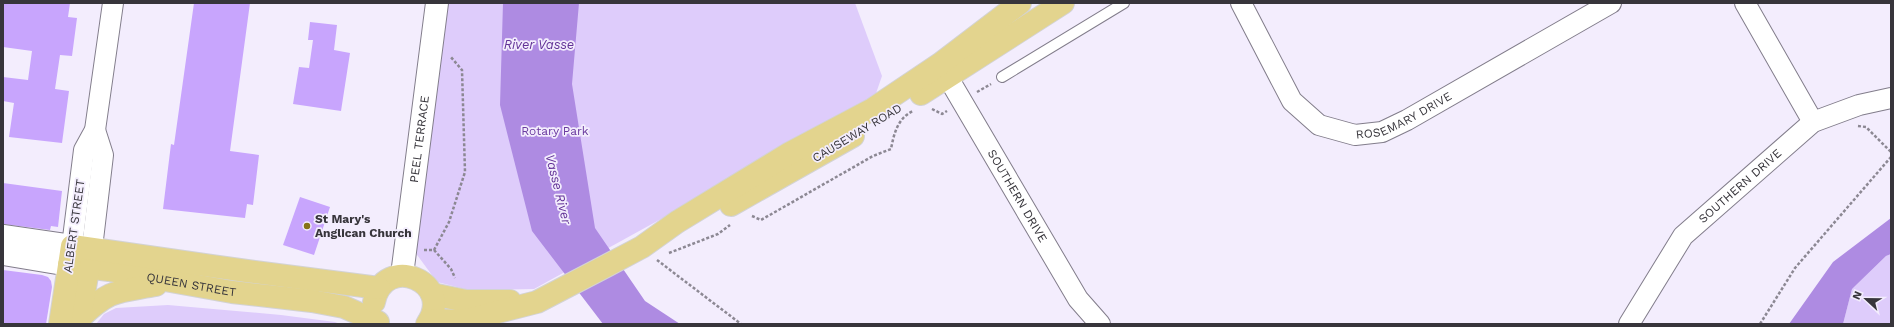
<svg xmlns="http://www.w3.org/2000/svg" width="1894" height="327" font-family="'Work Sans',sans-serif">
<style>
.green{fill:#deccfb}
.water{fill:#ae8be2}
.building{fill:#c8a5fd}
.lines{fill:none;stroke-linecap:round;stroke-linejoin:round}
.service-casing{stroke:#827d8b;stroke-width:12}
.minor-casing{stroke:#827d8b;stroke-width:22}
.tertiary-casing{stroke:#827d8b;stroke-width:24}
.primary-casing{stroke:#d3d3d4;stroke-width:24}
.path{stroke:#8c8893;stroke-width:2.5;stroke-dasharray:3 2;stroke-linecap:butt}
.service{stroke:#fff;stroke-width:10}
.minor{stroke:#fff;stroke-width:20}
.tertiary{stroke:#fff;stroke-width:22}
.primary{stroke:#e3d48e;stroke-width:22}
.poi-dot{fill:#867316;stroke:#f3edfd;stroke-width:1.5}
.labels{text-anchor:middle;stroke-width:3.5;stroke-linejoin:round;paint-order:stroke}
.street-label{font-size:12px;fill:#37353b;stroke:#f3edfd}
.park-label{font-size:12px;fill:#6a3a9f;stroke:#f3edfd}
.poi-label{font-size:12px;font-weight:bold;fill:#37353b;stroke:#f3edfd;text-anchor:start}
.water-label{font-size:13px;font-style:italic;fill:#613196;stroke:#f3edfd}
</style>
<rect width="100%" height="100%" fill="#f3edfd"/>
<g class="green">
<path d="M441,3H855L882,76L873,102L534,289L469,290L437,282L412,248Z"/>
<path d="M1891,254V324H1843L1852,289L1886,256Z"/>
<path d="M168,305L281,315L335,322L340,324H96L104,314L116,308Z"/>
</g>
<g class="water">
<path d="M503,3H579L572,84L595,228L645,301L680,324H603L532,231L500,105Z"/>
<path d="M1891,218V254L1886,256L1852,289L1843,324H1789L1833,262Z"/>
</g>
<g class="building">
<path d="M3,3H70L68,17L77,18L72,56L60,55L55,89L69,91L62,143L9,137L14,103L3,101V77L28,80L32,51L3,47Z"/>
<path d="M194,3H250L230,151L259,155L253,205L247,204L245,218L163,209L171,144L174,145Z"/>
<path d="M310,22L337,25L334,50L350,53L341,111L293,104L299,67L309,68L313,40H308Z"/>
<path d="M3,183L62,191L58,227L51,226L50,230L3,224Z"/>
<path d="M300,197L330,207L314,255L283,245Z"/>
<path d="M3,270L42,275L48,277L51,281L52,287L46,324H3Z"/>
</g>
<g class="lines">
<defs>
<path id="service" d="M1002,77L1124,3"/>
<g id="minor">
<path id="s1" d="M1241,3L1292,101L1319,125L1355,135L1382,132L1407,120L1611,3"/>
<path d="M1745,3L1813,122"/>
<path id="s2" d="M940,64L1078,299L1100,324"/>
<path d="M72,246L84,150L95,130L113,3"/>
<path d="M92,248L103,155L95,130"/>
<path id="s3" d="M1629,324L1683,236L1813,122L1859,105L1891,98"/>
</g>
<g id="tertiary">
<path d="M3,236L72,246"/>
<path d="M3,254L69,265"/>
<path id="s4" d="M402,275L437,3"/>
</g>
<g id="primary">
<path d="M921,94L1063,3"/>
<path d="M731,205L853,136"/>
<path id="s5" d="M69,265L109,270L232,292L312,301L344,307L378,322"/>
<path d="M432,294L466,301H510"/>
<path d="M374,302C384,252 456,282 427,324"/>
<path d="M80,318C110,289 117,292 156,285"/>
<path d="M430,320L463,321L537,302L608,265L642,247L677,222L790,153L873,109L940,64L1020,3"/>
<path d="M79,322L91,253"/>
<path d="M60,324L72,246L247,271L379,288"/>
</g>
</defs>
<use href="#service" class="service-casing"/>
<use href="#minor" class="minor-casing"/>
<use href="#tertiary" class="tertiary-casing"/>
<use href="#primary" class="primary-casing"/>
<g class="path">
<path d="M977,92L991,84"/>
<path d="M932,109L942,114L947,111"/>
<path d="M1858,126L1866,127L1891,152"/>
<path d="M752,216L761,220L873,156L891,149C894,133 898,118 913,111"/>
<path d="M424,250H434L451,269L455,278"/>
<path d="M434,250L449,222L465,172L462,70L450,56"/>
<path d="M669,253L718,234L730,225"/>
<path d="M657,260L741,324"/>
<path d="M1760,324L1795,268L1891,157"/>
</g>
<use href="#service" class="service"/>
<use href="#minor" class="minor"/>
<use href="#tertiary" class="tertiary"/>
<use href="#primary" class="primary"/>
</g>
<circle class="poi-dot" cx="307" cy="226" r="4"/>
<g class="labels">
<g class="street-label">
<text dy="4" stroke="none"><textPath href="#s1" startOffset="237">ROSEMARY DRIVE</textPath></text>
<text transform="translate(857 133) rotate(-31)" y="4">CAUSEWAY ROAD</text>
<text dy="4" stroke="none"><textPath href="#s4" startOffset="137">PEEL TERRACE</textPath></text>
<text dy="4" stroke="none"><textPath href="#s3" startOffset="179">SOUTHERN DRIVE</textPath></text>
<text dy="4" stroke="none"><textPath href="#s2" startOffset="153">SOUTHERN DRIVE</textPath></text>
<text transform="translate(74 226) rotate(-82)" y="4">ALBERT STREET</text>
<text dy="4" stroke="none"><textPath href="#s5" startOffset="124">QUEEN STREET</textPath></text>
</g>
<g class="park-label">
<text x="555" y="135">Rotary Park</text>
</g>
<g class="poi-label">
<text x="315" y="223">St Mary's<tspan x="315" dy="14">Anglican Church</tspan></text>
</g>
<g class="water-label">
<text x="539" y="49">River Vasse</text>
<text transform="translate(559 189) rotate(76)" y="5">Vasse River</text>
</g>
</g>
<rect width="1894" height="327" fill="none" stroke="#37353b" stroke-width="8"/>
<g transform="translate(1866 299) rotate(292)" stroke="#f3edfd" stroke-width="3" paint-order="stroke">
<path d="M0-3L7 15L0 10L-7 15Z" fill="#37353b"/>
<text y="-6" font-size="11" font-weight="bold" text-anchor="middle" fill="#37353b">N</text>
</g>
</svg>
